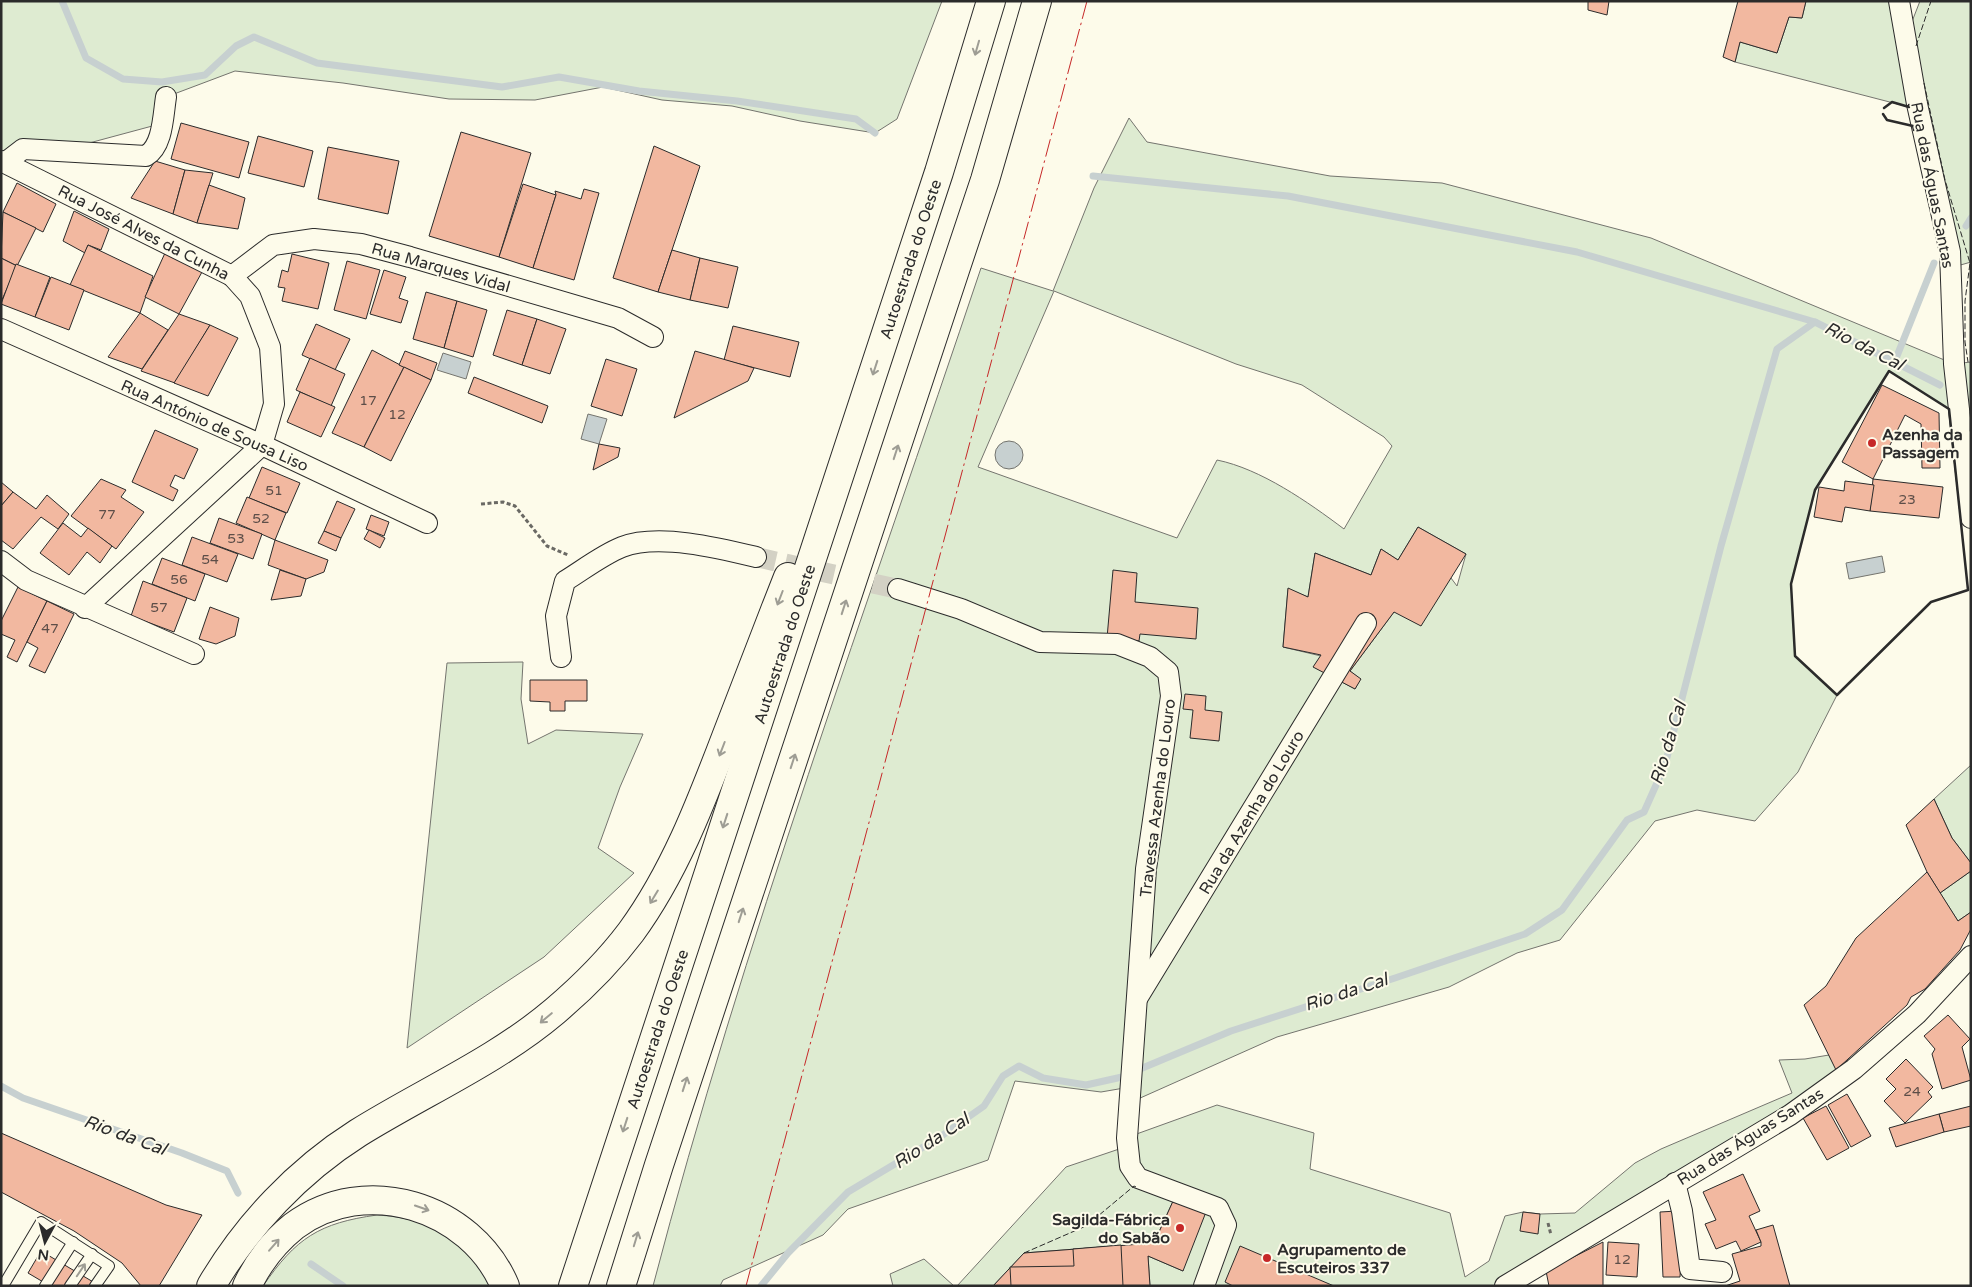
<svg xmlns="http://www.w3.org/2000/svg" width="1972" height="1287" font-family="'Varela Round',sans-serif">
<style>
.green{fill:#deebd1;stroke:#74746e;fill-rule:evenodd}
.water{fill:#c7d0d0;stroke:#74746e}
.lines{fill:none;stroke-linecap:round;stroke-linejoin:round}
.stream{stroke:#c7d0d0;stroke-width:7}
.building{fill:#f2b8a0;stroke:#2b2b2b}
.street-tunnel{stroke:#d3d1c4;stroke-width:20;stroke-dasharray:20 10;stroke-linecap:butt}
.lane-casing{stroke:#2b2b2b;stroke-width:12}
.street-casing{stroke:#2b2b2b;stroke-width:22}
.highway-casing{stroke:#2b2b2b;stroke-width:30}
.path{stroke:#6a6964;stroke-width:3;stroke-dasharray:4 2.5;stroke-linecap:butt}
.lane{stroke:#fdfbea;stroke-width:10}
.street{stroke:#fdfbea;stroke-width:20}
.highway{stroke:#fdfbea;stroke-width:28}
.fence{stroke:#2b2b2b;stroke-width:1;stroke-dasharray:6 2.5;stroke-linecap:butt}
.wall{stroke:#2b2b2b;stroke-width:2.5}
.power{stroke:#c62828;stroke-width:1;stroke-dasharray:18 4 2.5 4;stroke-linecap:butt}
.oneway{stroke:#9e9d94}
.poi-dot{fill:#c62828;stroke:#fdfbea;stroke-width:2}
.labels{text-anchor:middle;stroke-width:4;stroke-linejoin:round;paint-order:stroke}
.number-label{font-size:14px;fill:#5d4e48}
.street-label{font-size:16px;fill:#2b2b2b;stroke:#fdfbea}
.poi-label{font-size:16px;font-weight:bold;fill:#2b2b2b;stroke:#fdfbea;text-anchor:start}
.water-label{font-size:18px;font-style:italic;fill:#2b2b2b;stroke:#fdfbea}
</style>
<rect width="100%" height="100%" fill="#fdfbea"/>
<g class="green">
<path d="M1,1H942L897,119L875,133L800,121L732,106L662,100L603,87L535,100L449,99L343,83L235,71L166,97L156,125L78,146L1,155Z"/>
<path d="M1806,1H1892L1909,107L1735,62L1740,42L1777,53L1789,17L1802,18Z"/>
<path d="M1920,1H1971V262L1950,268L1906,37Z"/>
<path d="M1129,118L1147,142L1330,176L1442,183L1651,238L1954,364L1971,362V411L1958,415L1889,371L1815,490L1791,584L1795,656L1837,695L1798,772L1755,821L1697,810L1655,821L1560,940L1517,953L1449,987L1277,1037L1129,1103L1130,1087L1101,1092L1015,1081L988,1160L848,1209L823,1235L723,1280L720,1286H653C743,942 868,605 981,268L1053,291L1094,188ZM1054,291L1236,364L1302,385L1384,437L1392,446L1344,529C1308,502 1261,469 1217,460L1177,538L978,467ZM1418,527L1466,554L1457,586L1451,578L1394,612L1350,671L1360,679L1355,689L1314,667L1321,656L1283,647L1288,589L1308,597L1315,553L1371,575L1381,549L1398,560Z"/>
<path d="M523,662L521,699L528,744L556,730L643,734L620,787L598,848L634,873L544,957L407,1048L447,663Z"/>
<path d="M1971,765V863L1952,838L1934,799Z"/>
<path d="M1971,871V912L1958,921L1940,893Z"/>
<path d="M1829,1055L1841,1078L1519,1286H1150L1148,1256L1183,1271L1174,1199L1154,1243L1024,1253L993,1286H957L1066,1167L1128,1146L1131,1136L1217,1105L1314,1133L1310,1169L1450,1213L1465,1277L1489,1261L1505,1216L1523,1212L1540,1214L1575,1213L1635,1163L1661,1149L1792,1093L1779,1060L1805,1059Z"/>
<path d="M377,1215C430,1218 465,1238 491,1286H263C296,1238 319,1223 377,1215Z"/>
<path d="M924,1259L954,1286H893L890,1274Z"/>
</g>
<g class="water">
<path d="M443,353L471,362L466,379L437,370Z"/>
<path d="M588,414L607,419L599,444L581,439Z"/>
<circle cx="1009" cy="455" r="14"/>
<path d="M1882,556L1885,572L1849,579L1846,563Z"/>
</g>
<g class="lines">
<g class="stream">
<path d="M62,1L86,58L123,79L162,82L205,75L236,46L254,37L317,63L502,87L559,77L639,91L737,101L856,119L875,133"/>
<path d="M1093,176L1288,196L1577,252L1815,322"/>
<path d="M1966,226L1971,218"/>
<path d="M1895,361L1934,263"/>
<path d="M1140,1069L1231,1031L1395,978L1525,934L1562,910L1627,820L1644,812L1665,765L1721,546L1777,349L1815,322L1940,385"/>
<path d="M1,1086L23,1098L182,1153L227,1171L238,1193"/>
<path d="M311,1264L343,1286"/>
<path d="M761,1286L788,1253L848,1192L940,1137L984,1106L1003,1076L1019,1066L1043,1078L1086,1085L1122,1077"/>
</g>
</g>
<g class="building">
<path d="M1588,1H1609L1607,15L1588,10Z"/>
<path d="M1738,1H1806L1802,18L1789,17L1777,53L1740,42L1735,62L1723,57Z"/>
<path d="M181,123L249,142L239,178L171,159Z"/>
<path d="M461,132L531,153L499,257L429,236Z"/>
<path d="M258,136L313,151L304,187L248,173Z"/>
<path d="M654,146L700,166L658,292L613,278Z"/>
<path d="M328,147L399,161L388,214L318,199Z"/>
<path d="M155,161L185,170L173,214L131,198Z"/>
<path d="M185,170L213,173L197,223L173,214Z"/>
<path d="M17,183L56,204L43,232L3,212Z"/>
<path d="M523,184L556,195L533,268L499,257Z"/>
<path d="M209,185L245,198L238,229L197,223Z"/>
<path d="M584,189L599,193L574,280L533,268L556,195L555,191L581,199Z"/>
<path d="M74,211L109,229L101,250L88,245L85,253L63,241Z"/>
<path d="M3,212L36,228L17,266L1,258Z"/>
<path d="M88,245L153,276L140,313L70,285Z"/>
<path d="M672,250L700,258L690,300L658,292Z"/>
<path d="M165,253L202,272L179,314L145,297Z"/>
<path d="M292,254L329,263L318,309L282,301L285,288L278,287L282,270L288,272Z"/>
<path d="M1,258L17,266L1,302Z"/>
<path d="M700,258L738,267L728,308L690,300Z"/>
<path d="M347,261L380,270L366,319L334,310Z"/>
<path d="M16,264L50,277L35,317L1,304Z"/>
<path d="M384,270L406,277L399,298L408,301L401,323L370,314Z"/>
<path d="M51,277L84,290L69,330L35,317Z"/>
<path d="M426,292L457,301L444,348L413,339Z"/>
<path d="M457,301L487,310L473,357L444,348Z"/>
<path d="M507,310L537,319L522,365L493,355Z"/>
<path d="M140,313L168,330L142,369L108,357Z"/>
<path d="M179,314L210,325L175,383L141,371Z"/>
<path d="M537,319L566,329L550,374L522,365Z"/>
<path d="M316,324L350,339L335,370L302,355Z"/>
<path d="M210,325L238,338L208,396L174,383Z"/>
<path d="M733,326L799,342L790,377L724,360Z"/>
<path d="M372,350L404,367L364,447L332,433Z"/>
<path d="M405,351L437,363L431,380L399,365Z"/>
<path d="M695,351L754,368L748,381L674,418Z"/>
<path d="M310,358L345,374L331,406L296,390Z"/>
<path d="M606,359L637,369L622,416L591,406Z"/>
<path d="M404,367L431,380L391,461L364,447Z"/>
<path d="M474,377L548,406L542,423L468,393Z"/>
<path d="M1882,385L1939,413L1940,468H1922L1921,424L1905,415L1873,479L1842,462Z"/>
<path d="M300,392L335,407L321,437L287,422Z"/>
<path d="M155,430L198,449L184,479L175,475L170,486L178,490L173,501L132,482Z"/>
<path d="M599,444L620,448L618,457L593,470Z"/>
<path d="M262,467L300,483L287,513L249,498Z"/>
<path d="M101,479L126,490L121,497L144,512L116,549L71,516Z"/>
<path d="M1873,479L1943,487L1939,518L1870,511Z"/>
<path d="M1845,481L1874,485L1870,511L1845,507L1842,522L1814,517L1819,487L1844,491Z"/>
<path d="M1,482L13,492L1,506Z"/>
<path d="M13,492L36,509L47,495L69,514L58,529L41,517L13,549L1,540V506Z"/>
<path d="M247,497L286,513L275,540L236,523Z"/>
<path d="M337,501L355,509L341,538L324,531Z"/>
<path d="M371,515L389,522L384,536L366,529Z"/>
<path d="M219,518L262,534L253,559L210,543Z"/>
<path d="M63,523L81,537L88,528L112,546L100,563L87,552L69,575L40,553Z"/>
<path d="M1418,527L1466,554L1421,626L1394,612L1350,671L1361,679L1355,689L1313,667L1321,655L1283,647L1288,588L1308,597L1315,553L1371,575L1381,549L1398,560Z"/>
<path d="M369,530L385,538L380,548L364,539Z"/>
<path d="M324,531L341,538L336,551L318,543Z"/>
<path d="M192,537L238,554L227,582L182,565Z"/>
<path d="M275,540L328,560L324,572L306,579L268,565Z"/>
<path d="M162,558L205,574L195,601L152,584Z"/>
<path d="M280,570L306,579L301,596L271,600Z"/>
<path d="M1113,570L1137,573L1135,602L1198,608L1196,639L1140,634L1139,641L1107,638Z"/>
<path d="M143,581L187,598L174,632L131,616Z"/>
<path d="M18,587L47,601L17,662L7,657L15,640L1,634V621Z"/>
<path d="M47,601L74,614L45,673L29,666L38,648L27,642Z"/>
<path d="M210,607L239,618L235,636L216,644L199,639Z"/>
<path d="M530,680H587V701H565V711H550V702L530,701Z"/>
<path d="M1185,694L1206,696L1205,710L1222,712L1219,741L1190,738L1193,710L1183,709Z"/>
<path d="M1934,799L1952,838L1971,863V871L1940,893L1927,872L1906,825Z"/>
<path d="M1927,872L1958,921L1971,912V929L1960,950L1925,989L1911,997L1907,1005L1836,1070L1804,1005L1826,986L1856,938Z"/>
<path d="M1948,1015L1970,1039L1962,1047L1971,1080L1942,1089L1932,1054L1935,1049L1924,1036Z"/>
<path d="M1906,1059L1933,1087L1928,1092L1932,1097L1905,1123L1884,1101L1896,1089L1886,1079Z"/>
<path d="M1847,1094L1871,1136L1851,1147L1828,1105Z"/>
<path d="M1826,1106L1849,1148L1827,1160L1803,1118Z"/>
<path d="M1971,1106V1126L1944,1132L1939,1114Z"/>
<path d="M1939,1114L1944,1132L1896,1147L1889,1128Z"/>
<path d="M1,1133L166,1205L202,1215L159,1286H141L122,1263L74,1231L1,1192Z"/>
<path d="M1743,1174L1760,1211L1749,1216L1761,1242L1741,1251L1736,1241L1716,1249L1705,1224L1716,1220L1703,1192Z"/>
<path d="M1174,1199L1206,1212L1183,1271L1148,1256L1150,1286H993L1024,1253L1154,1243Z"/>
<path d="M1677,1211L1681,1261L1680,1277H1663L1660,1212Z"/>
<path d="M1523,1212L1540,1214L1538,1234L1520,1231Z"/>
<path d="M1773,1225L1790,1286H1725L1740,1281L1732,1254L1761,1246V1242L1756,1230Z"/>
<path d="M1603,1242V1286H1549L1546,1271Z"/>
<path d="M1608,1242L1639,1244L1637,1277L1606,1275Z"/>
<path d="M1121,1245L1123,1286H1011L1010,1267L1074,1266L1073,1249Z"/>
<path d="M1240,1246L1334,1286H1233L1225,1282Z"/>
<path d="M41,1251L100,1286H50L28,1273Z"/>
</g>
<g class="lines">
<path class="street-tunnel" d="M756,557L898,589"/>
<defs>
<g id="lane">
<path d="M3,1286L41,1222L109,1266L95,1286"/>
<path d="M45,1286L73,1242"/>
<path d="M70,1286L92,1254"/>
</g>
<g id="street">
<path d="M1899,1L1917,104L1950,252L1954,364L1971,518"/>
<path d="M1,161L232,276L250,296L270,347L274,404L262,445L85,608"/>
<path d="M6,162L23,149L146,156C163,146 163,116 166,97"/>
<path d="M232,276L273,245L314,239L361,244L410,257L618,318L653,337"/>
<path d="M1,329L262,445L427,523"/>
<path d="M1,561L26,580L194,654"/>
<path d="M898,589L961,609L1040,642L1117,644L1150,657L1168,672L1171,696L1146,869L1127,1138L1130,1166L1138,1178L1218,1208L1226,1225L1204,1286"/>
<path d="M561,657L556,616L565,581C583,570 602,555 622,547C658,533 719,548 756,557"/>
<path d="M1138,997L1366,623"/>
<path d="M1675,1183L1682,1211L1690,1269L1722,1272"/>
<path d="M1505,1286L1790,1115L1854,1069L1917,1014L1971,956"/>
</g>
<g id="highway">
<path d="M211,1286C247,1225 298,1171 358,1133C424,1092 496,1061 555,1011C582,988 610,960 631,932C674,873 700,805 726,737C747,683 767,630 788,577"/>
<path d="M247,1286C258,1263 274,1242 294,1226C365,1173 471,1206 505,1286"/>
<path d="M573,1286L939,172L991,1"/>
<path d="M621,1286L659,1165L955,270L985,180L1037,1"/>
</g>
</defs>
<use href="#lane" class="lane-casing"/>
<use href="#street" class="street-casing"/>
<use href="#highway" class="highway-casing"/>
<g class="path">
<path d="M481,504L503,502L515,506L547,546L568,555"/>
<path d="M1548,1223L1551,1235"/>
</g>
<use href="#lane" class="lane"/>
<use href="#street" class="street"/>
<use href="#highway" class="highway"/>
<g class="fence">
<path d="M1916,46L1931,1"/>
<path d="M1924,83L1945,180L1970,263L1965,301V342L1968,362"/>
<path d="M1024,1253L1086,1226L1134,1186L1136,1187"/>
</g>
<g class="wall">
<path d="M1884,108L1892,102L1909,107V105"/>
<path d="M1883,114L1887,120L1913,126L1914,130"/>
<path d="M1889,371L1949,409L1968,590L1931,602L1837,695L1795,656L1791,584L1815,490Z"/>
<path d="M1971,412V431"/>
</g>
<path class="power" d="M746,1286L1087,1"/>
</g>
<defs><path id="oneway-shaft" d="M-6 0H5M1.5-3L5.5 0L1.5 3" fill="none" stroke-width="1.6" stroke-linecap="round" stroke-linejoin="round" transform="scale(1.25)"/></defs>
<g class="oneway">
<use href="#oneway-shaft" transform="translate(977 48) rotate(106)"/>
<use href="#oneway-shaft" transform="translate(875 368) rotate(108)"/>
<use href="#oneway-shaft" transform="translate(896 452) rotate(-72)"/>
<use href="#oneway-shaft" transform="translate(780 598) rotate(111)"/>
<use href="#oneway-shaft" transform="translate(844 607) rotate(-72)"/>
<use href="#oneway-shaft" transform="translate(722 749) rotate(111)"/>
<use href="#oneway-shaft" transform="translate(793 761) rotate(-72)"/>
<use href="#oneway-shaft" transform="translate(725 821) rotate(108)"/>
<use href="#oneway-shaft" transform="translate(654 897) rotate(121)"/>
<use href="#oneway-shaft" transform="translate(741 915) rotate(-72)"/>
<use href="#oneway-shaft" transform="translate(546 1018) rotate(140)"/>
<use href="#oneway-shaft" transform="translate(685 1084) rotate(-72)"/>
<use href="#oneway-shaft" transform="translate(625 1125) rotate(108)"/>
<use href="#oneway-shaft" transform="translate(422 1208) rotate(19)"/>
<use href="#oneway-shaft" transform="translate(636 1239) rotate(-73)"/>
<use href="#oneway-shaft" transform="translate(274 1245) rotate(-49)"/>
<use href="#oneway-shaft" transform="translate(81 1270) rotate(-56)"/>
</g>
<g class="poi-dot">
<circle cx="1872" cy="443" r="5"/>
<circle cx="1180" cy="1228" r="5"/>
<circle cx="1267" cy="1258" r="5"/>
</g>
<g class="labels">
<g class="number-label">
<text x="368" y="405">17</text>
<text x="397" y="419">12</text>
<text x="274" y="495">51</text>
<text x="1907" y="504">23</text>
<text x="107" y="519">77</text>
<text x="261" y="523">52</text>
<text x="236" y="543">53</text>
<text x="210" y="564">54</text>
<text x="179" y="584">56</text>
<text x="159" y="612">57</text>
<text x="50" y="633">47</text>
<text x="1912" y="1096">24</text>
<text x="1622" y="1264">12</text>
</g>
<g class="street-label">
<text transform="translate(1933 185) rotate(79)" y="6">Rua das Águas Santas</text>
<text transform="translate(144 232) rotate(27)" y="6">Rua José Alves da Cunha</text>
<text transform="translate(910 259) rotate(-72)" y="6">Autoestrada do Oeste</text>
<text transform="translate(441 267) rotate(16)" y="6">Rua Marques Vidal</text>
<text transform="translate(215 425) rotate(24)" y="6">Rua António de Sousa Liso</text>
<text transform="translate(784 644) rotate(-72)" y="6">Autoestrada do Oeste</text>
<text transform="translate(1157 798) rotate(-83)" y="6">Travessa Azenha do Louro</text>
<text transform="translate(1251 812) rotate(-59)" y="6">Rua da Azenha do Louro</text>
<text transform="translate(657 1029) rotate(-72)" y="6">Autoestrada do Oeste</text>
<text transform="translate(1750 1136) rotate(-32)" y="6">Rua das Águas Santas</text>
</g>
<g class="poi-label">
<text x="1882" y="440">Azenha da<tspan x="1882" dy="18">Passagem</tspan></text>
<text x="1170" y="1225" text-anchor="end">Sagilda-Fábrica<tspan x="1170" dy="18">do Sabão</tspan></text>
<text x="1277" y="1255">Agrupamento de<tspan x="1277" dy="18">Escuteiros 337</tspan></text>
</g>
<g class="water-label">
<text transform="translate(1864 346) rotate(27)" y="6">Rio da Cal</text>
<text transform="translate(1668 743) rotate(-73)" y="6">Rio da Cal</text>
<text transform="translate(1346 992) rotate(-18)" y="6">Rio da Cal</text>
<text transform="translate(125 1135) rotate(20)" y="6">Rio da Cal</text>
<text transform="translate(931 1141) rotate(-33)" y="6">Rio da Cal</text>
</g>
</g>
<rect width="1972" height="1287" fill="none" stroke="#2b2b2b" stroke-width="5"/>
<g transform="translate(45 1242) rotate(187)" stroke="#fdfbea" stroke-width="4" paint-order="stroke">
<path d="M0-4L9 19L0 12L-9 19Z" fill="#2b2b2b"/>
<text y="-8" font-size="14" font-weight="bold" text-anchor="middle" fill="#2b2b2b">N</text>
</g>
</svg>
